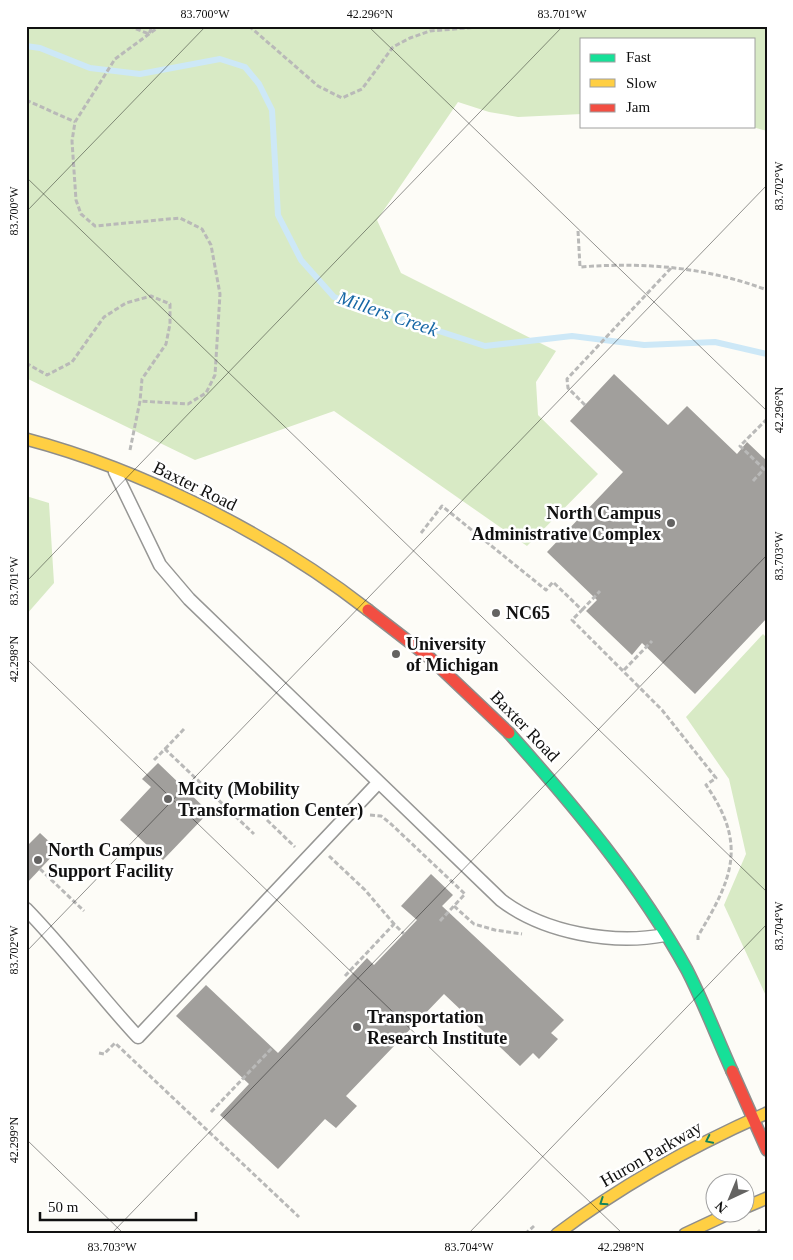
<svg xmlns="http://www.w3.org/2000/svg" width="793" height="1260" font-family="'Times New Roman',serif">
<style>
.forest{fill:#d8eac5}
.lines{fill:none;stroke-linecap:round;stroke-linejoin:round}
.stream{stroke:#cde8f7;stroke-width:6}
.building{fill:#a19f9c}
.lane-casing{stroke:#979795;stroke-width:15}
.fast-casing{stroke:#8e8d8b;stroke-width:14}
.slow-casing{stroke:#8e8d8b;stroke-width:14}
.jam-casing{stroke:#8e8d8b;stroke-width:14}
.path{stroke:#b9b9b8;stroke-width:3;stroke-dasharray:5 2.5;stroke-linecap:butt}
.lane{stroke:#fffffe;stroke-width:12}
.fast{stroke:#16e098;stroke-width:11}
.slow{stroke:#ffcf43;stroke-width:11}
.jam{stroke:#f24e42;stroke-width:11}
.oneway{stroke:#14835b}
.ticks{fill:none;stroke:#111;stroke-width:1;stroke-opacity:0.45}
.poi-dot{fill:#646362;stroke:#fff;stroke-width:2}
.labels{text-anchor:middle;stroke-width:5;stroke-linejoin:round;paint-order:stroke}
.street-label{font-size:18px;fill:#111;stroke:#fff}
.poi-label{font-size:18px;font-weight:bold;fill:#111;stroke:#fff;text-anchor:start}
.water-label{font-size:19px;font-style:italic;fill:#1768a6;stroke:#fff}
.neatline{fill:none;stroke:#111;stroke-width:2}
.ticks-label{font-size:12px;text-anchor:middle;fill:#111}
</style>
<rect width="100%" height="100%" fill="#fdfcf7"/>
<g class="forest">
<path d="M26,26H767V131L749,126H754V39H582V114L518,117L489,112L458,102L377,220L401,273L556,351L536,382L538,415L598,474L527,546L334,411L195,460L26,378Z"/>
<path d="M26,496L49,503L54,583L26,615Z"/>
<path d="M763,634L767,638V998L724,905L746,854L729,779L686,717Z"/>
</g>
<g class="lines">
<path class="stream" d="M26,46L40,48L90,68L140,74L220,59L245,67L259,84L272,110L278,215L301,260L334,297L485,346L572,336L644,345L715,342L767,354"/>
</g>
<g class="building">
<path d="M614,374L668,425L687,406L737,454L747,442L767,461V618L695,694L642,643L632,655L586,611L597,600L547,552L623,472L570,421Z"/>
<path d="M158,763L209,812L163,860L120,820L151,787L142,779Z"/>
<path d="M40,833L58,850L26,884V847Z"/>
<path d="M431,874L453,895L442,906L564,1020L551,1033L558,1039L539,1059L533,1053L520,1066L444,994L346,1096L357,1106L336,1128L325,1119L278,1169L220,1115L249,1084L176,1016L206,985L278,1053L367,958L374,965L417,920L401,906Z"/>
</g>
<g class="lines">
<defs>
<g id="lane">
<path d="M115,472L160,565L189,599L501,900C544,933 613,945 665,935"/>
<path d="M26,909C66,950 99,995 138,1037L378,783"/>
</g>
<path id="fast" d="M509,733C575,807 639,883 687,970C704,1003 717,1038 732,1071"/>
<g id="slow">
<path d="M26,439C143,470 272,535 368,610"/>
<path d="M746,1207L767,1198"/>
<path d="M557,1234C622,1185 692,1146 767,1113"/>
<path d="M685,1234L732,1212"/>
</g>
<g id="jam">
<path d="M368,610L430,658L509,733"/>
<path d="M732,1071L767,1150"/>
</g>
</defs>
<use href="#lane" class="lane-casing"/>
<use href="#fast" class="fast-casing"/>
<use href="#slow" class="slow-casing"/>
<use href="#jam" class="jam-casing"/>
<g class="path">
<path d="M129,26L149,34L152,26"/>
<path d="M249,26L318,86L342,98L362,89L393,47L410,38L430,31L491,26"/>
<path d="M26,100L75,122"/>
<path d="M578,231L580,267C645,262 706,267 767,290"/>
<path d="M26,363L47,375L72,362L104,317L126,303L151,296L170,304V324L166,344L142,379L140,401"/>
<path d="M585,405L568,388L567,379L672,267"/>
<path d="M767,419L740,446L767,472"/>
<path d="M130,450L140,401L188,404L206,393L215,375L220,294L211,245L202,229L180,218L95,226L81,214L76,200L72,141L75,122L115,59L160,26"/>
<path d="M753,481L764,469"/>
<path d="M421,533L442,506L546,590L553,582L582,610L572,620L662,710L716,778L706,785C748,845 732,879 698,936V942"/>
<path d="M582,610L600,591"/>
<path d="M624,670L652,641"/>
<path d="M165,749L185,728"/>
<path d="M154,760L165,749L254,834"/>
<path d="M370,815L381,816L390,823L465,894L439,922"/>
<path d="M267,820L295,847"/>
<path d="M329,856L365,890L394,924"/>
<path d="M40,869L84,911"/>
<path d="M454,906L474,924L495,930L522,934"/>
<path d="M345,976L394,924L404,934"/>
<path d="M99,1053L104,1054L115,1043L299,1217"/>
<path d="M211,1112L272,1048"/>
<path d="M758,1230L761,1234"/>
<path d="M525,1234L534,1226"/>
</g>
<use href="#lane" class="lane"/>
<use href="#fast" class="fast"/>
<use href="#slow" class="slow"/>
<use href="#jam" class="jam"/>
</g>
<defs><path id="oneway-chevron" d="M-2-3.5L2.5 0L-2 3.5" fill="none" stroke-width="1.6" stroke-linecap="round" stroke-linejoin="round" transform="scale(1.25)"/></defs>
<g class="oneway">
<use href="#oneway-chevron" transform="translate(709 1140) rotate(154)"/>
<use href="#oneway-chevron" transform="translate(603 1202) rotate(146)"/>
</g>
<path class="ticks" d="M368,26L767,411M26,177L767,892M26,212L206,26M26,582L563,26M26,658L623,1234M26,952L767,185M26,1139L124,1234M111,1234L767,555M468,1234L767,924"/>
<g class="poi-dot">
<circle cx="671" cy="523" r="5"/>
<circle cx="496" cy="613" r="5"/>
<circle cx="396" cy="654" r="5"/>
<circle cx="168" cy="799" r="5"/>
<circle cx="38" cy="860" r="5"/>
<circle cx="357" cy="1027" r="5"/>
</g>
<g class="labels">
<g class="street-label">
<text transform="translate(195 486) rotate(26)" y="6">Baxter Road</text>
<text transform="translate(525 726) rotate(46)" y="6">Baxter Road</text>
<text transform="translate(651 1154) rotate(-30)" y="6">Huron Parkway</text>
</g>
<g class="poi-label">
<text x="661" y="519" text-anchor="end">North Campus<tspan x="661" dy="21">Administrative Complex</tspan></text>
<text x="506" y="619">NC65</text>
<text x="406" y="650">University<tspan x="406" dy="21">of Michigan</tspan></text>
<text x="178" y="795">Mcity (Mobility<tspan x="178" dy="21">Transformation Center)</tspan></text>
<text x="48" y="856">North Campus<tspan x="48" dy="21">Support Facility</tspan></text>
<text x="367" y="1023">Transportation<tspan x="367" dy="21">Research Institute</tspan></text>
</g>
<g class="water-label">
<text transform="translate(388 313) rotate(19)" y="7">Millers Creek</text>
</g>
</g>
<rect width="793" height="1260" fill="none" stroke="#ffffff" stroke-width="55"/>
<rect x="580" y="38" width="175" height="90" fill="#ffffff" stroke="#a0a0a0"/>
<rect x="590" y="54" width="25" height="8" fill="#16e098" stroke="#a0a0a0"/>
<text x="626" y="62" font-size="15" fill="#111111">Fast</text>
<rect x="590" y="79" width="25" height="8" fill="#ffcf43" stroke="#a0a0a0"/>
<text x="626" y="88" font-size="15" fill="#111111">Slow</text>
<rect x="590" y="104" width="25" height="8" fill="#f24e42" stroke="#a0a0a0"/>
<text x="626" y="112" font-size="15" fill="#111111">Jam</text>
<g transform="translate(730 1198) rotate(224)"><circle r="24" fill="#ffffff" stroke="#a0a0a0"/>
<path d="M0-4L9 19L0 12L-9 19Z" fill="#646362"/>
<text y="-8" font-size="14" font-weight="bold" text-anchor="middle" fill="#111111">N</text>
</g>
<path d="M40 1212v8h156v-8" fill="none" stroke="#111111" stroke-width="2.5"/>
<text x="48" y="1212" font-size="15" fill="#111111" stroke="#ffffff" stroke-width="4" paint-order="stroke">50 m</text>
<rect x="28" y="28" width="738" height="1204" class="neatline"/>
<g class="ticks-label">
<text x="205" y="18">83.700°W</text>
<text x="370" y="18">42.296°N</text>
<text x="562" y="18">83.701°W</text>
<text transform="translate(779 186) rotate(-90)" y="4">83.702°W</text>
<text transform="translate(14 211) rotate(-90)" y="4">83.700°W</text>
<text transform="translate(779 410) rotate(-90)" y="4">42.296°N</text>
<text transform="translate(779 556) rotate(-90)" y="4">83.703°W</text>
<text transform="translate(14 581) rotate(-90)" y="4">83.701°W</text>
<text transform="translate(14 659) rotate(-90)" y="4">42.298°N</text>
<text transform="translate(779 926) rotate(-90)" y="4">83.704°W</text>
<text transform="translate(14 950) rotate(-90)" y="4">83.702°W</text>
<text transform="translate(14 1140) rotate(-90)" y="4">42.299°N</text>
<text x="112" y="1251">83.703°W</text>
<text x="469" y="1251">83.704°W</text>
<text x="621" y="1251">42.298°N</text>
</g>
</svg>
